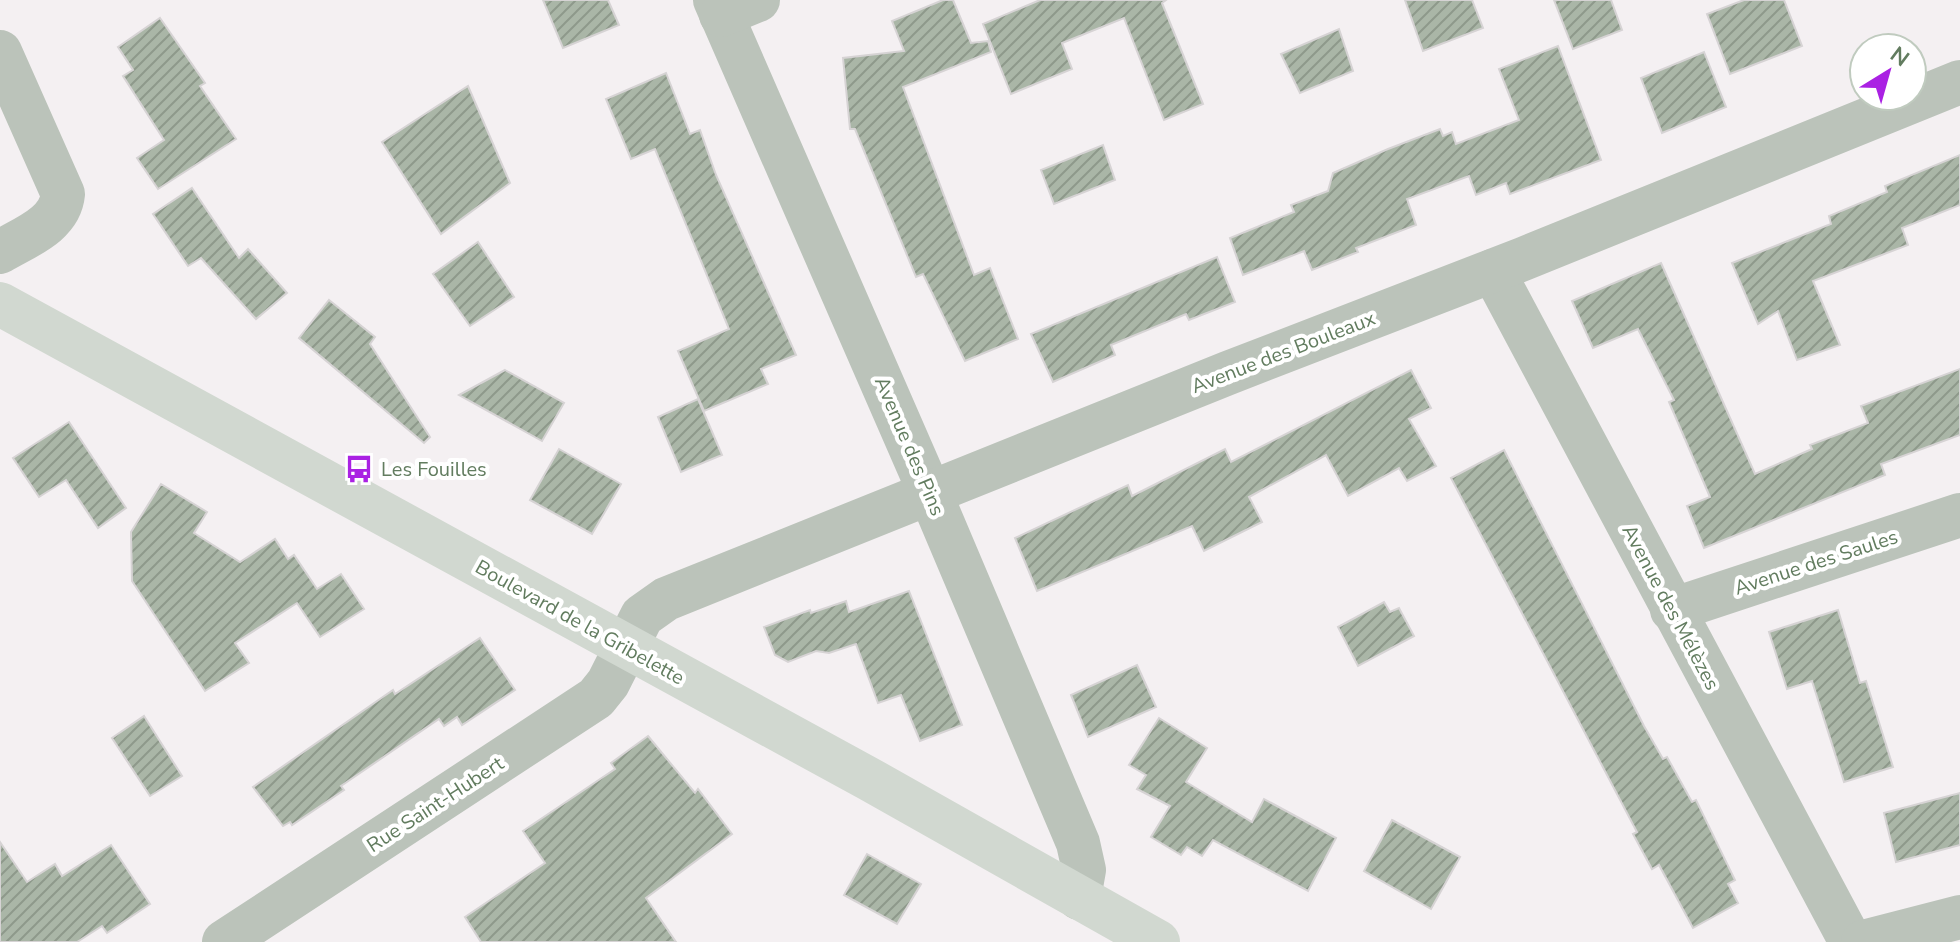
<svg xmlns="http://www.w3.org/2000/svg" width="1960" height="942" font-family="'Nunito Sans',sans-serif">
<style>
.building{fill:url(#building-hatch);stroke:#d6d3d4;stroke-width:2}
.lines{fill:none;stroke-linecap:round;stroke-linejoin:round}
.minor{stroke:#bbc3ba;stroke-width:44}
.major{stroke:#d1d8d0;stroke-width:44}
.labels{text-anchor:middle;stroke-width:8;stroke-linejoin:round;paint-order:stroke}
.street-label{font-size:20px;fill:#627c5f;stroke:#fff}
.poi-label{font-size:20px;fill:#627c5f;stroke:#fff;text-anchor:start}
</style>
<defs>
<pattern id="building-hatch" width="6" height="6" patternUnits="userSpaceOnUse" patternTransform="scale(2)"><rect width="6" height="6" fill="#aab6a7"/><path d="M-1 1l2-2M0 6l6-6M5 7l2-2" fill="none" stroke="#8e998b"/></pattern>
</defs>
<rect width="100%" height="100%" fill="#f4f0f2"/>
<g class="building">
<path d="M543,0H608L619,25L563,48Z"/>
<path d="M943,0H953L971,43L988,41L991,52L903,87L974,275L990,268L1018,339L965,361L923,274L916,277L855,129H850L843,58L904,51L892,21Z"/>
<path d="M1040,0H1166L1162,3L1203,104L1164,120L1124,18L1062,43L1072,69L1011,94L983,24Z"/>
<path d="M1405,0H1472L1483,28L1423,51Z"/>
<path d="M1554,0H1611L1622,30L1573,49Z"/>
<path d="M1744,0H1784L1802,46L1730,74L1707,14Z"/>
<path d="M160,18L205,83L200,86L236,139L158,189L137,158L164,140L123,76L133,70L118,47Z"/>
<path d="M1339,29L1353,71L1300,93L1281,54Z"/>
<path d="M1558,46L1601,160L1510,194L1506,183L1476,195L1469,176L1407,199L1416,225L1356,248L1358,252L1312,270L1304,251L1243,275L1230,238L1294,212L1291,205L1328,191L1333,173L1388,149L1440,129L1443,136L1452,132L1456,144L1519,120L1499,69Z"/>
<path d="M1704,52L1726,107L1662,133L1641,78Z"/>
<path d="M666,73L690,134L700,130L716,175L796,355L761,369L768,384L704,411L678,351L729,329L655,149L631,159L606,99Z"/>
<path d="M468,86L510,183L441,234L382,142Z"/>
<path d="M1103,145L1115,180L1054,204L1041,170Z"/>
<path d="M1960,155V205L1902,228L1908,245L1813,281L1840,345L1797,360L1778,311L1758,324L1732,263L1831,224L1829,216L1887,192L1885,186Z"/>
<path d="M192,188L239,258L248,249L287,293L256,319L201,258L188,266L153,214Z"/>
<path d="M478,242L514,297L470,326L433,274Z"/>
<path d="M1217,257L1235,302L1189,320L1186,314L1111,345L1115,355L1053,382L1031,334Z"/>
<path d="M1661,263L1755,474L1812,449L1810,445L1868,423L1861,406L1960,369V435L1881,464L1885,475L1704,548L1687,506L1710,497L1669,402L1674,400L1638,329L1593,348L1572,301Z"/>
<path d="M329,300L375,337L370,344L430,437L424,443L299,338Z"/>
<path d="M505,370L564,403L542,441L459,395Z"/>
<path d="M1411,370L1431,408L1409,419L1436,466L1407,481L1399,468L1348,496L1326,455L1249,497L1262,522L1204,551L1192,526L1037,591L1015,538L1128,485L1132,496L1225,449L1231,462Z"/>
<path d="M698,399L722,455L681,472L658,417Z"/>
<path d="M69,422L126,508L98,528L66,480L39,497L13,458Z"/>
<path d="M559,449L621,484L592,534L530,500Z"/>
<path d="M1504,450L1644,726L1663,759L1667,757L1692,802L1696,800L1735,880L1728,884L1738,903L1693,928L1659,865L1652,869L1633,834L1637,832L1451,478Z"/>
<path d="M161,484L207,512L194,533L240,562L275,539L288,559L294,555L317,589L341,574L364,609L320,637L297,603L235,643L249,663L205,691L132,581L131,532Z"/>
<path d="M909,591L962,725L920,741L901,695L878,703L856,644L829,653L816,651L788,662L775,655L764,627L810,610L811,613L846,601L849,612Z"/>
<path d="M1384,602L1390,612L1399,608L1414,636L1358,666L1338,627Z"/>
<path d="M1838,610L1860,683L1866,681L1893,767L1844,782L1812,681L1787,689L1769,632Z"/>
<path d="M480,638L515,690L462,725L457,717L444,726L439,719L341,786L344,790L292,825L290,822L283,826L253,787L393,690L395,694Z"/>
<path d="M1137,665L1156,707L1088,737L1071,695Z"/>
<path d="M144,716L182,776L150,796L112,738Z"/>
<path d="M1159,718L1207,748L1186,782L1252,822L1264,799L1336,838L1308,891L1213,840L1202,856L1187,847L1181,855L1151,837L1170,806L1137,789L1146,775L1129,765Z"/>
<path d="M648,736L695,793L698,789L732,834L646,898L676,942H481L465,917L545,863L523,831L615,769L611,763Z"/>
<path d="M1960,793V845L1896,862L1884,813Z"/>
<path d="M1392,820L1460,857L1431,909L1364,871Z"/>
<path d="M0,842L27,882L55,864L62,876L111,845L150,904L107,933L102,926L77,942H0Z"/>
<path d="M867,854L921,884L897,924L844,895Z"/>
</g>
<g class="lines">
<g class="minor">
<path d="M715,0L930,493L1078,843L1084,870L1079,898"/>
<path d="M721,15L758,0"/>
<path d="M0,52L63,194C60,225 25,237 0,252"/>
<path d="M1493,271L1851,942"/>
<path d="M1672,610L1960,515"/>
<path d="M224,942L596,698L608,683L642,616L666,599L1228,373L1523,259L1960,82"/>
<path d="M1863,942L1960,917"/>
</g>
<path class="major" d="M0,304L869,779L1158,942"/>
</g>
<defs>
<symbol id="bus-bare" viewBox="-9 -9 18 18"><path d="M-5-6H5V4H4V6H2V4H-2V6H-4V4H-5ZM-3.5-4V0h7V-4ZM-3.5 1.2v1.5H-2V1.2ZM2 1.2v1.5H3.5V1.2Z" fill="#aa21e3" stroke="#fff" stroke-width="2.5" paint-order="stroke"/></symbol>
</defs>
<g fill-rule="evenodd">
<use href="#bus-bare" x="339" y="449" width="40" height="40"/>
</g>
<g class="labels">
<g class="street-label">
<text transform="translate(1283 352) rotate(-21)" y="7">Avenue des Bouleaux</text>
<text transform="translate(910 446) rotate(67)" y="7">Avenue des Pins</text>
<text transform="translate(1816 562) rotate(-18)" y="7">Avenue des Saules</text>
<text transform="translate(1671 607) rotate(62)" y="7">Avenue des Mélèzes</text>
<text transform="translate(580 622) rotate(29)" y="7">Boulevard de la Gribelette</text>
<text transform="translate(435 804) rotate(-33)" y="7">Rue Saint-Hubert</text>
</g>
<g class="poi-label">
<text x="381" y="476">Les Fouilles</text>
</g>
</g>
<g transform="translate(1888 72) rotate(37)"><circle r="38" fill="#ffffff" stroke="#c0cbbf" stroke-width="2"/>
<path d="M0-6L14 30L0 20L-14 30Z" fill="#aa21e3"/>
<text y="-12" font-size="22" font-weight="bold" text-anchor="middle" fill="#627c5f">N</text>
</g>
</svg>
